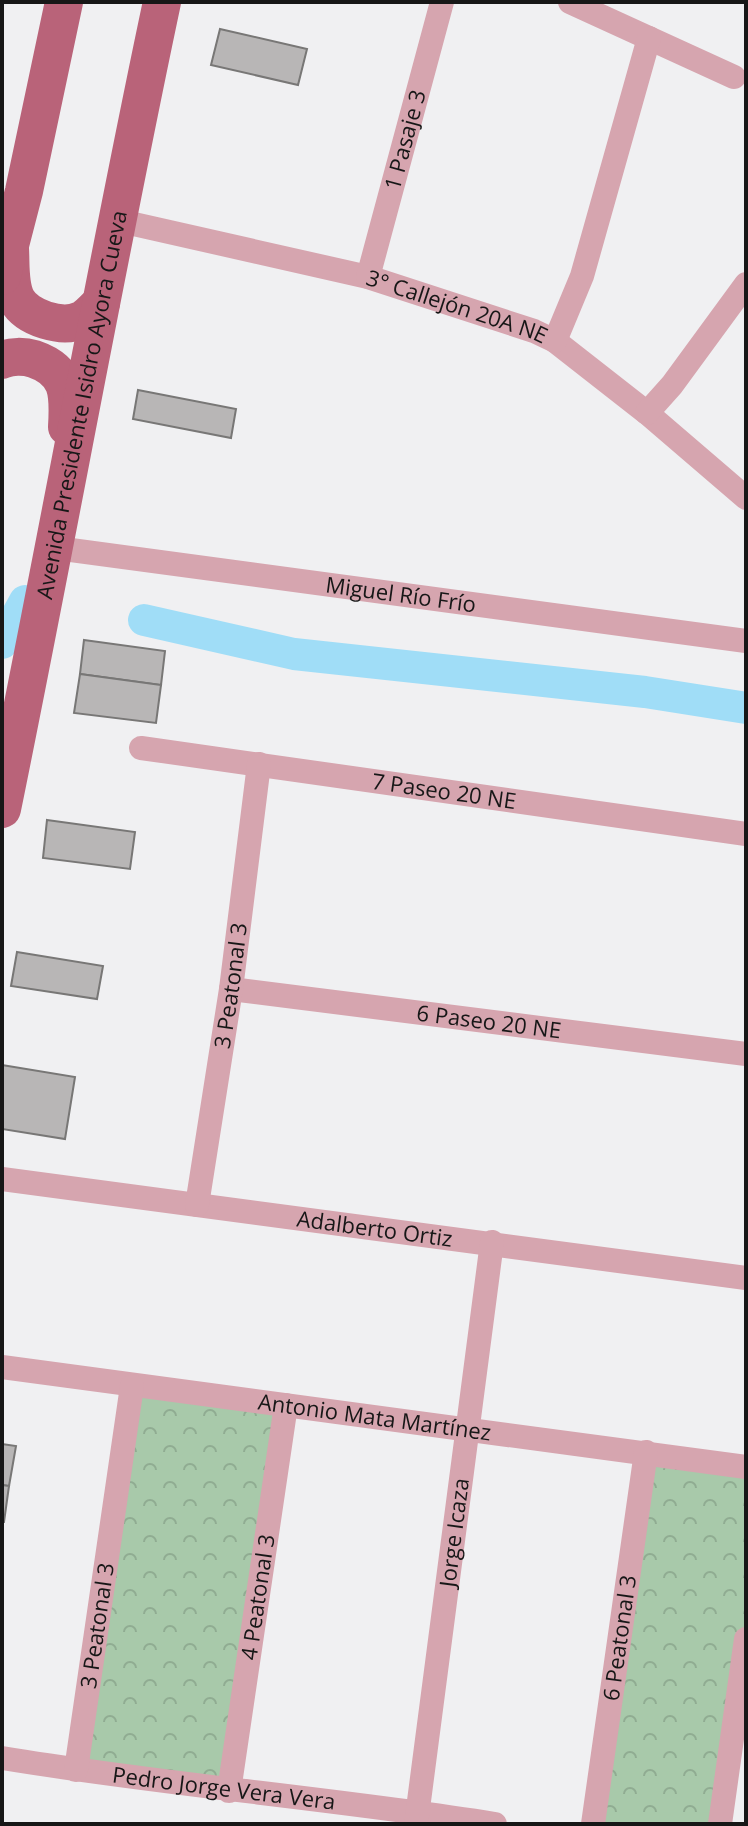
<svg xmlns="http://www.w3.org/2000/svg" width="748" height="1826" font-family="'Open Sans',sans-serif">
<style>
.park{fill:url(#park-crowns)}
.lines{fill:none;stroke-linecap:round;stroke-linejoin:round}
.canal{stroke:#a0ddf7;stroke-width:32}
.building{fill:#b8b6b6;stroke:#787776;stroke-width:2}
.street{stroke:#d6a5af;stroke-width:24}
.primary{stroke:#b96379;stroke-width:38}
.labels{text-anchor:middle;stroke-width:6;stroke-linejoin:round;paint-order:stroke}
.street-label{font-size:22px;fill:#171717;stroke:#fdfeff}
</style>
<defs>
<pattern id="park-crowns" width="20" height="18" patternUnits="userSpaceOnUse" patternTransform="scale(2)"><rect width="20" height="18" fill="#a8c9aa"/><path d="M2 6a3 3 0 1 1 6 0M12 15a3 3 0 1 1 6 0" fill="none" stroke="#90ac92"/></pattern>
</defs>
<rect width="100%" height="100%" fill="#f0f0f2"/>
<g class="park">
<path d="M132,1386L286,1405L229,1791L76,1770Z"/>
<path d="M646,1452L746,1467V1639L720,1824H597Z"/>
</g>
<g class="lines">
<g class="canal">
<path d="M144,620L294,654L645,692L746,708"/>
<path d="M2,643L25,601"/>
</g>
</g>
<g class="building">
<path d="M220,29L307,49L298,85L211,65Z"/>
<path d="M138,390L236,409L231,438L133,419Z"/>
<path d="M84,640L165,651L161,685L80,674Z"/>
<path d="M80,674L161,685L156,723L74,713Z"/>
<path d="M47,820L135,832L130,869L43,858Z"/>
<path d="M17,952L103,966L97,999L11,986Z"/>
<path d="M2,1065L75,1077L65,1139L2,1129Z"/>
<path d="M2,1444L16,1446L9,1486L2,1485Z"/>
<path d="M2,1485L9,1486L4,1522H2Z"/>
</g>
<g class="lines">
<g class="street">
<path d="M570,2L734,77"/>
<path id="s1" d="M116,220L368,277L534,331L555,341L647,413L746,498"/>
<path id="s2" d="M368,277L442,2"/>
<path d="M555,341L582,276L649,38"/>
<path d="M647,413L672,385L746,284"/>
<path id="s3" d="M56,548L746,641"/>
<path id="s4" d="M141,748L746,834"/>
<path id="s5" d="M231,989L746,1054"/>
<path id="s6" d="M2,1179L746,1278"/>
<path id="s7" d="M197,1205L231,989L259,764"/>
<path id="s8" d="M2,1367L746,1467"/>
<path id="s9" d="M2,1758C166,1785 331,1798 495,1824"/>
<path id="s10" d="M76,1770L132,1386"/>
<path id="s11" d="M229,1791L286,1405"/>
<path id="s12" d="M416,1824L492,1242"/>
<path id="s13" d="M593,1824L646,1452"/>
<path d="M720,1824L746,1639"/>
</g>
<g class="primary">
<path d="M10,249C11,265 9,286 17,300C27,318 62,329 81,320C88,317 95,308 101,303"/>
<path d="M2,276L24,191L64,2"/>
<path d="M2,360C11,356 24,356 34,359C69,371 69,394 67,427"/>
<path id="s14" d="M2,809C57,540 105,270 162,2"/>
</g>
</g>
<g class="labels">
<g class="street-label">
<text dy="8" stroke="none"><textPath href="#s2" startOffset="142">1 Pasaje 3</textPath></text>
<text dy="8" stroke="none"><textPath href="#s1" startOffset="352">3° Callejón 20A NE</textPath></text>
<text dy="8" stroke="none"><textPath href="#s14" startOffset="412">Avenida Presidente Isidro Ayora Cueva</textPath></text>
<text dy="8" stroke="none"><textPath href="#s3" startOffset="348">Miguel Río Frío</textPath></text>
<text dy="8" stroke="none"><textPath href="#s4" startOffset="306">7 Paseo 20 NE</textPath></text>
<text dy="8" stroke="none"><textPath href="#s7" startOffset="222">3 Peatonal 3</textPath></text>
<text dy="8" stroke="none"><textPath href="#s5" startOffset="260">6 Paseo 20 NE</textPath></text>
<text dy="8" stroke="none"><textPath href="#s6" startOffset="376">Adalberto Ortiz</textPath></text>
<text dy="8" stroke="none"><textPath href="#s8" startOffset="376">Antonio Mata Martínez</textPath></text>
<text dy="8" stroke="none"><textPath href="#s12" startOffset="294">Jorge Icaza</textPath></text>
<text dy="8" stroke="none"><textPath href="#s11" startOffset="196">4 Peatonal 3</textPath></text>
<text dy="8" stroke="none"><textPath href="#s10" startOffset="146">3 Peatonal 3</textPath></text>
<text dy="8" stroke="none"><textPath href="#s13" startOffset="188">6 Peatonal 3</textPath></text>
<text dy="8" stroke="none"><textPath href="#s9" startOffset="224">Pedro Jorge Vera Vera</textPath></text>
</g>
</g>
<rect width="748" height="1826" fill="none" stroke="#171717" stroke-width="8"/>
</svg>
